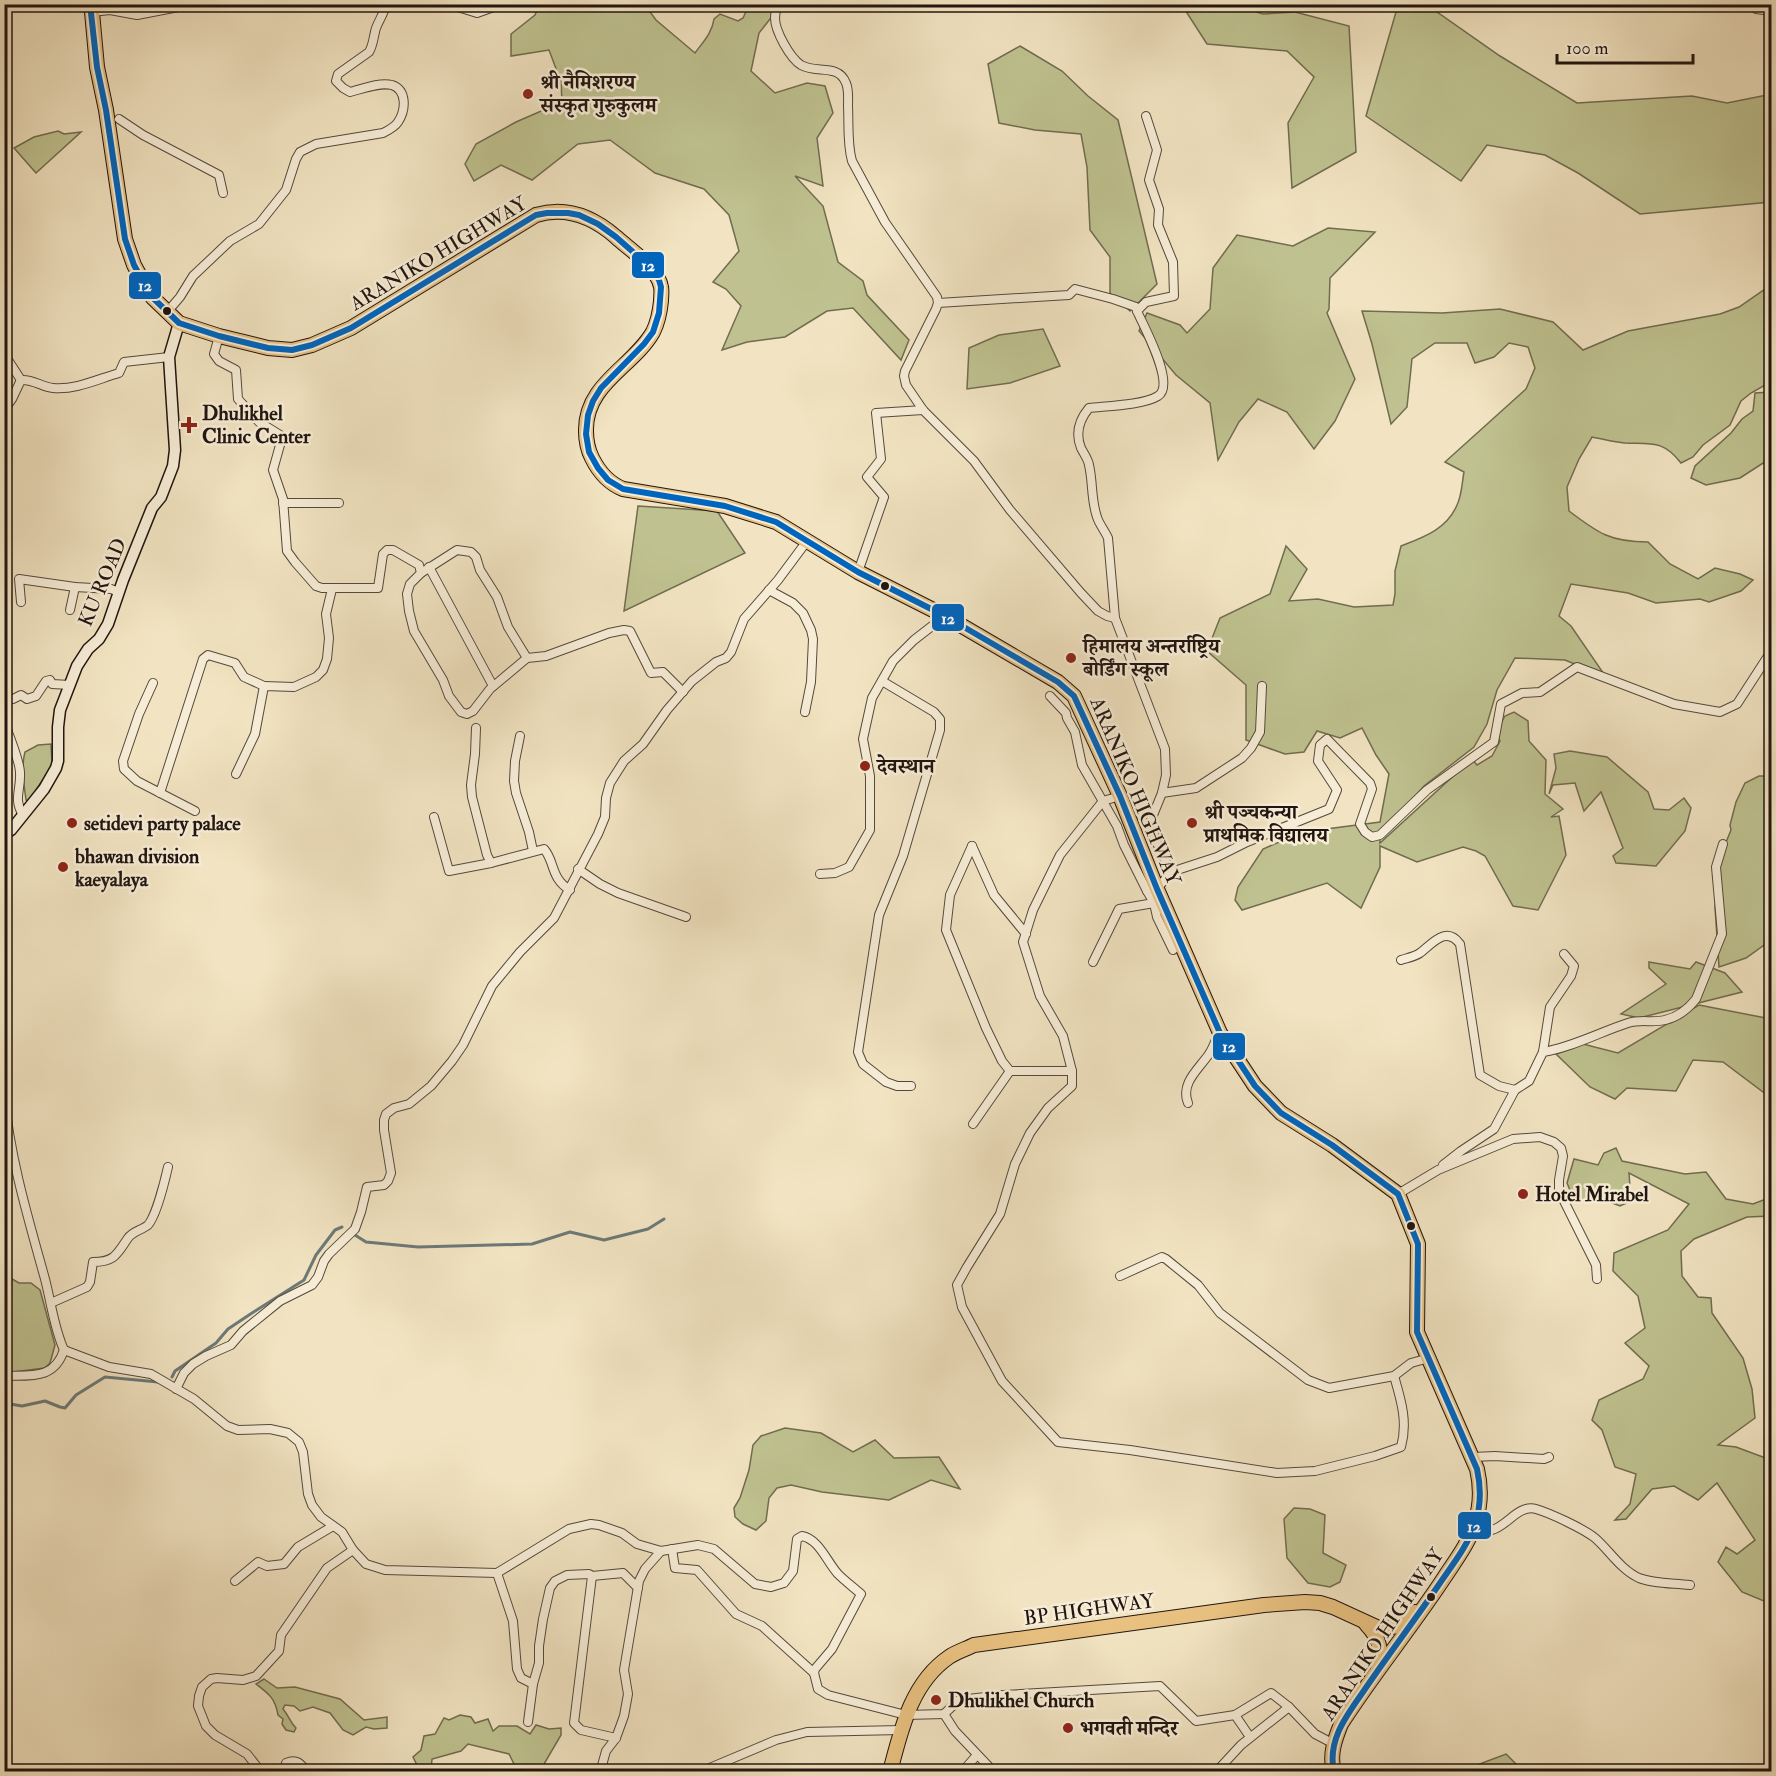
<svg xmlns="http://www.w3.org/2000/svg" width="1776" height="1776" font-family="'IM FELL Double Pica','Noto Serif Devanagari',serif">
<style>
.green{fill:#bfc290;stroke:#706c50;stroke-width:1.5}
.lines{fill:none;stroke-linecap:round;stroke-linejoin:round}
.stream{stroke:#6c7978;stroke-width:3}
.street-casing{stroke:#54493c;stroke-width:10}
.secondary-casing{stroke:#201510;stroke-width:13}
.highway-casing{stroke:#201510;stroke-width:16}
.street{stroke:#f7edd7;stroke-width:8}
.secondary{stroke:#f7edd7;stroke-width:10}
.highway{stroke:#e9c281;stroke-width:14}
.bus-1-casing{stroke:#f7edd7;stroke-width:10}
.bus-1{stroke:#0065bd;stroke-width:6}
.poi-dot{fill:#8f2418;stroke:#f7edd7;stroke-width:2}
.bus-dot{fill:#201510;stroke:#f7edd7;stroke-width:2}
.labels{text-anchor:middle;stroke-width:5;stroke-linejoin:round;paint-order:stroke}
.poi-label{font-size:20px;font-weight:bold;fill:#201510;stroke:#f7edd7;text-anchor:start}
.street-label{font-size:20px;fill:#201510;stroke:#f7edd7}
.line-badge{stroke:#f7edd7;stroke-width:2}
.badge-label{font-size:16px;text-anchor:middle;font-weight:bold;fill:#fff}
</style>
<rect width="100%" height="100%" fill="#f2e4c2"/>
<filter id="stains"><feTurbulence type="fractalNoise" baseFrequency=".00333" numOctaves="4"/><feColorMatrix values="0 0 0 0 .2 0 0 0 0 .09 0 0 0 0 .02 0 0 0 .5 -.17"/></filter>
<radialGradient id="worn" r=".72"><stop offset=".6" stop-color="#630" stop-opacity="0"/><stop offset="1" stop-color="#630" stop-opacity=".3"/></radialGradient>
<g class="green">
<path d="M1193,4L1234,5L1263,14L1295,12L1349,26L1356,152L1292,188L1288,123L1314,77L1287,51L1207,44L1187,13Z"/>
<path d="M539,5H645L656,20L695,53C703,42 712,33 714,19L720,14L738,21L743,18L749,5H781L759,33L751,71L775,93L807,83L825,86L833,113L817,138L823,186L795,176L823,206L838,262L863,281L867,295L909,340L901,360L853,308L827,311L785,337L747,342L722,350L741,306L726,289L713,282L739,251L729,215L704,189L655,173L610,140L578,144L532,180L501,165L474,181L465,164L476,144L516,122L562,102L561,82L549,50L511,56V34L535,15Z"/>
<path d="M1398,5H1427L1500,56L1577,103L1692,96L1727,103L1762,96L1771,95V202L1640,214L1578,173L1545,155L1487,145L1461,181L1366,116Z"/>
<path d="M1020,46L1062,71L1088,96L1118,120L1157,284L1130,311L1110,293V257L1090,230L1087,167L1081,134L1035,130L999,123L988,64Z"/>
<path d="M58,131L64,134L81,132L36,173L14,148L34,137Z"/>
<path d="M1328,228L1375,232L1330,278L1329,309L1327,313L1355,379L1335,421L1314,449L1287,412L1258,399L1239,422L1218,460L1210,403L1176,375L1139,331L1147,313L1180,325L1187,333L1210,309L1213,268L1237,235L1293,246Z"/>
<path d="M1771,285V378L1767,384L1751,393L1741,401L1730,425L1703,445L1693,457L1681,463C1663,440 1652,444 1625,443C1614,442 1603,439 1592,437L1579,459L1567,487L1569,511C1598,533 1610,542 1648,542L1670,564L1698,579L1715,568L1740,574L1753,580L1741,591L1709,602L1700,599L1656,603L1628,593L1571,584L1559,616L1571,626L1606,677L1565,660L1515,658L1497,690L1487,724L1474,747L1424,786L1380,835V843L1472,759L1477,765L1492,756L1500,741L1496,732L1505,716L1514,712L1528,721L1529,741L1546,760L1545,794L1563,809L1551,817L1559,816L1566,855L1538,910L1513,906L1485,856L1476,851L1463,847L1417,862L1380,846V867L1361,908L1327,883L1242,910L1235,900L1238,887L1263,849L1303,832L1380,822L1389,774L1376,755L1362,728L1340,738L1317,731L1304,752L1285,754L1246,740V685L1207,651L1220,618L1270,594L1286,546L1307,569L1289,601L1318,599L1354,607L1393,605L1395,594V571L1401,546C1424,537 1447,529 1457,505C1462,495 1462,482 1464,472L1445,462L1526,389L1535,368L1528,347L1509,343L1494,357L1475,363L1467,343H1435L1412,359L1407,407L1391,424L1372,344L1362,311L1442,313L1500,309L1553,322L1583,350L1628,331L1720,314L1739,307Z"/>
<path d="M1043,329L1060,366L1010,383L967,389L969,348L999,335Z"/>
<path d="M1771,392V458L1740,478L1706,485L1691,478L1695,466L1731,433L1742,419L1753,411L1755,393Z"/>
<path d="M638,506L717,511L745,553L624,611Z"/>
<path d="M51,744L52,764L49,771L28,801L26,800C24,785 21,766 25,752L38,745Z"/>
<path d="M1570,751L1607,757L1648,792L1654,809L1669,810L1684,798L1691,808L1685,831L1656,866L1616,863L1613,856L1623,848L1601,792L1584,811L1575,783L1553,785L1549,794L1556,768L1554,754Z"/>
<path d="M1759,776H1771V940L1746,958L1719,967L1715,907L1720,857L1731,830L1730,825L1736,802L1745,783Z"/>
<path d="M1649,962L1690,969L1696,962L1725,973L1742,992L1639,1018L1621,1014L1666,984L1649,968Z"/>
<path d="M1699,1005L1771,1019V1098L1723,1062L1693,1060L1676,1091L1627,1088L1615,1099L1590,1087L1556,1054L1583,1044L1618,1053Z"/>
<path d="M1616,1148L1622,1161L1685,1174L1706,1172L1726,1199L1753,1204L1771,1197V1216L1747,1217L1694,1239L1681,1251L1682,1276L1698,1297L1711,1298L1712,1313L1743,1358L1752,1389L1755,1418L1718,1445L1736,1447L1771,1460V1604L1742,1592L1718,1562L1726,1547L1737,1554L1755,1540L1717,1483L1698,1500L1674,1486L1652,1489L1626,1519L1615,1520L1630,1504L1636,1474L1615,1467L1602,1430L1592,1420L1599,1400L1643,1379L1649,1366L1625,1343L1645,1328L1638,1296L1613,1271L1614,1253L1668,1230L1689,1204L1629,1173L1631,1201L1620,1206L1594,1196L1575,1202L1567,1183L1574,1159L1598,1165L1604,1153Z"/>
<path d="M5,1275L19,1283H31L40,1290L55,1345L50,1363L45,1368L5,1373Z"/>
<path d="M785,1428L821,1433L853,1452L875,1440L894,1458L939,1457L960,1489L931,1480L889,1500L822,1492L791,1485L777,1488L769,1498L766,1521L756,1530L743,1524L735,1517L734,1508L740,1498L749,1470L753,1445L761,1436Z"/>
<path d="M1294,1508L1310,1509L1325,1515L1323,1553L1346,1565L1340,1582L1330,1587L1308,1583L1287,1558L1284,1519Z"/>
<path d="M264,1679L277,1688L295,1687L340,1699L364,1720L387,1717V1728L374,1729L366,1727L353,1735L343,1730L330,1713L313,1707L300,1711L294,1706L285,1705L283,1709C289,1716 290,1722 296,1728L294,1732L286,1730L282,1724L283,1719L278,1715C275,1698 269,1694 256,1684Z"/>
<path d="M460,1715L471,1717L475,1723L488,1719L493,1731L499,1726H517L530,1734L536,1725L549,1729L561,1728V1735L540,1771H513L515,1766L509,1754L468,1744L461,1751L432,1759L431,1771H420L413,1757L421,1750L424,1736L435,1734L444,1718L449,1720Z"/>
<path d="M1506,1754L1523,1771H1461Z"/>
</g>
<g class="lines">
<g class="stream">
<path d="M355,1235L366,1242L418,1247L532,1244L570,1232L604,1240L648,1229L664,1219"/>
<path d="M172,1377L175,1371L216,1343L228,1329L252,1313L304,1280L316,1255L335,1230L342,1227"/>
<path d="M4,1403L22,1406L45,1401L60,1407L65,1408L76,1395L105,1377L158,1382"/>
</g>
<defs>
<g id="street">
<path d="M448,4L477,13L502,4"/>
<path d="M778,4C776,9 775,13 775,18C775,31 790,58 801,65C816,74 838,63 846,83C849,90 848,98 848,106C849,124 847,143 852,161L885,222L937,297L938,303L936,309L905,371L904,376L906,385L923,410L974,461L1010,510L1081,593L1098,611L1107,616L1115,618"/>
<path d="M1695,4V6L1706,4"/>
<path d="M1747,4L1756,9L1772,11"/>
<path d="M92,12L110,10L137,15L194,4"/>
<path d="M1146,116L1157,150L1149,180L1159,209L1158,225L1173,262L1174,296L1146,302L1137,311C1144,327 1176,385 1158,396C1144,405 1106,406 1089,408C1079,420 1075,433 1081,448C1084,454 1088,459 1089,465C1093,482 1091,500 1097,517C1099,524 1105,531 1108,538L1115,618L1165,749L1166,775L1162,793L1151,820L1155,839L1171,872"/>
<path d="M119,119L143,135L219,175L223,193"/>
<path d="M938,303L1069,295L1075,289L1113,299L1136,307L1137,311"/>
<path d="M168,311L180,297L193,276L230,241L259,224L286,190L296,159L300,152L316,144L383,133C389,130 395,127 398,122C406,110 407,90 392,85C379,82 362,89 350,92L343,88L336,81L338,74L369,52C373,45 373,40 375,32C376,24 384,15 386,4"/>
<path d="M4,329L7,331L6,357L21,380"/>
<path d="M219,336L214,354L219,361L236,370L238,399L259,422L280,435V445L273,470L283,499L287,551L295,562L316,586L322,588H378L383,554L387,550H393L419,565L421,573L410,584L407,594L409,611L414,631L443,680L449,696L461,712L467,714L473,711L490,689L527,658L546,656L609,633L624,630L630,631L651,673L663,672L683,692"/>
<path d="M4,410L12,399L21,380C33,379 42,387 53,388C76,390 98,379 119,373L124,362L169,357"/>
<path d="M283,503H339"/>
<path d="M429,567L493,686"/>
<path d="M858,572L884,497L867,477L881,459L876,413L923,410"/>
<path d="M421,573L457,550L471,552L476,557L480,570L497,597L508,627L527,658"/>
<path d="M769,590L793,603L803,613L811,630L813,639L811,682L805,712"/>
<path d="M21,602L19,579L75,587L111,589L119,592"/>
<path d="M70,610L75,587"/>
<path d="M882,681L934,712L940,719V730L903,856L879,915L858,1052L863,1064L886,1082L897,1086H911"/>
<path d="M153,683L139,714L123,761L124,769L137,781L195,811"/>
<path d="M1050,696L1066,713L1067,718L1075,732L1082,765L1117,826L1124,845L1147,891L1157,889L1171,872L1217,857L1247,842L1329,809L1337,790L1318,761L1320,745L1327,739L1370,783L1372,789L1360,824L1365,832L1372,837L1380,835L1427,790L1494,742L1501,704L1522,693L1540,692L1577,667L1674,704L1720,712L1737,704L1772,650"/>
<path d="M4,700L13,699L21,695L27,699L36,696L46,681L50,680L52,684L70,685"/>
<path d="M4,722C9,735 20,761 20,773C21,790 13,799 23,815"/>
<path d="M476,728L475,754L471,785L472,797L487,855L491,863"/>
<path d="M520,736L515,761L514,781L516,793L529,832L533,851"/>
<path d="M236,774L255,734L264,686L294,687L316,677L323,670L327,659L329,638L326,614L332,589"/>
<path d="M160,793L203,659L208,655L235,663L244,677L264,686"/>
<path d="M1162,793L1196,788L1242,758L1251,748L1260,732L1262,686"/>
<path d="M434,817L449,871L491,863L544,849C555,861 550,878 570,890"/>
<path d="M972,846L950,895L946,930L986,1028L1002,1061L1010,1071"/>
<path d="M972,846L994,895L1026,934"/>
<path d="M578,869L600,884L618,893L686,917"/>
<path d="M820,874L835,873L849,867L870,830V776L863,739L872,698L893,661L914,640L945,616"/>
<path d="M1147,891L1154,903L1157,917L1173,950"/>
<path d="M1401,960C1407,958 1414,957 1420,953C1432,944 1446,925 1460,944L1480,1075L1499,1086L1515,1090L1529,1081L1543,1052L1550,1007L1571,976L1574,966L1564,954"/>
<path d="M1093,962L1119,909L1154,903"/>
<path d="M1543,1052C1573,1047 1600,1032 1628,1023C1640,1019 1653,1023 1665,1020C1678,1017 1688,1009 1696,999L1722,934L1716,867L1723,844"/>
<path d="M1072,1071V1086L1048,1108L1030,1133L1015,1164L1000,1214L967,1267L957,1285L962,1307L1002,1381L1058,1442L1130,1450L1277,1473L1315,1471L1375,1456L1401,1447C1408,1422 1401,1400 1394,1376"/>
<path d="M4,1095C10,1158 28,1218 45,1279C51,1302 54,1328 64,1350"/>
<path d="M1188,1103C1180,1083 1199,1069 1209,1054C1214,1047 1215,1039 1220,1033"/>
<path d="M973,1124L1010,1071H1072L1063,1036L1040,996L1023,942L1033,910L1060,855L1103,801L1120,796"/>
<path d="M1443,1165L1461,1151L1494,1129L1515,1090"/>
<path d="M1398,1194L1438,1170L1513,1139L1540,1137L1554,1142L1561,1148L1563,1156L1559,1180V1191L1596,1265L1597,1279"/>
<path d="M1120,1276L1162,1257L1166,1259L1198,1285L1220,1313L1308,1380L1329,1388L1394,1376L1411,1363L1429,1358"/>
<path d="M51,1303L87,1287L90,1282L93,1262C115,1262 117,1254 128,1238C133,1231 142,1230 148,1225C156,1216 165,1180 168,1167"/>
<path d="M64,1350L109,1367L151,1374L194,1399L227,1426L238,1430L270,1429L288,1433L299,1442L303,1452L308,1494L312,1505L321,1517L342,1532L353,1550L366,1564L385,1570L497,1573L569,1529L591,1524L599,1525L622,1533L637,1544L661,1551L698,1545L714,1549L755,1584L771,1587L784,1583L793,1571L797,1539L802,1536C819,1539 827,1562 838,1574C845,1581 853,1587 861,1594L832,1649L815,1669L814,1673L818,1689L828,1695L906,1715L944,1714L959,1700L1003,1695L1160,1686L1196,1721L1235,1715L1271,1693L1289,1707L1315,1734L1334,1744"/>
<path d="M4,1376C31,1375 54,1380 64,1350"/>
<path d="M176,1389L184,1373L193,1364L206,1356L231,1345L243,1331L280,1301L312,1285L318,1277L324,1261L329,1254L355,1229L361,1212L367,1187L384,1185L388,1181L391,1173L384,1130V1120L386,1114L394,1108L409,1104L431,1086L452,1061L463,1045L492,986L520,952L554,918L598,834L605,817L606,798L610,783L624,761L643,744L667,710L692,681L716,662L726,658L731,652L744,619L778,580L807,541"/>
<path d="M1473,1457L1495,1456L1544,1459L1549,1457"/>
<path d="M1473,1528C1479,1530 1486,1532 1492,1530C1507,1526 1519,1504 1536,1509C1550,1513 1584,1529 1595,1538C1609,1550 1621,1570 1639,1578C1654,1584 1673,1583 1690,1585"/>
<path d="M672,1549L675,1568L697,1570L736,1614L762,1626L814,1673"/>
<path d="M497,1573L513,1621L517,1669L521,1678L533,1684"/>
<path d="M592,1576L574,1723L581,1730L616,1738"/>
<path d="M235,1581L258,1562L267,1566L284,1564L298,1547L333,1526"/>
<path d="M944,1714L955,1731L994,1772"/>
<path d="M1235,1715L1250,1737"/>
<path d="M528,1722L533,1684L539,1663V1646L543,1619L550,1588L555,1581L567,1575L589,1574L592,1576L623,1573L638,1588"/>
<path d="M601,1769L606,1751L616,1738L624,1716L628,1694L624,1670L639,1581L645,1569L661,1551"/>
<path d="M261,1772L247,1754L215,1735L206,1726L198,1706L199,1696L202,1687L211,1679L217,1678L243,1680L256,1676L279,1651L281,1635L327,1568L353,1550"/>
<path d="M284,1772L286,1763C297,1758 301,1764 307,1772"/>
<path d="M700,1772L776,1740L807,1732L901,1730"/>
<path d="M962,1772L977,1755"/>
<path d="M1216,1772L1241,1745L1289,1707"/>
</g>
<path id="secondary" d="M4,835L11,830L44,789L56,768L58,761V727L60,710L77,666L88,649L99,639L108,624L123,580L152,508L161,497L173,466L175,450L169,357L179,323"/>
<g id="highway">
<path d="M90,4L92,12L97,67L106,110L125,239L134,265L147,289L153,298L179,323L219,336L268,348L292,350L312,345L351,328L536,215C566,206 593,217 616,237C629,249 658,268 661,287C662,291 661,297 661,301C660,311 658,322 653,332C633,367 585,384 586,431C586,440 588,450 592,458C599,472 608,483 623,489L725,506L776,522L858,572L945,616L1058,682L1074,696L1120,796L1157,889L1220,1033L1255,1086L1281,1113L1332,1145L1398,1194L1418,1244L1417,1332L1477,1469C1481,1486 1481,1505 1475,1523C1469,1543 1455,1561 1444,1578C1411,1628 1373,1674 1341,1724C1335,1739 1329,1755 1334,1772"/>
<path d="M1366,1624C1380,1639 1382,1648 1378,1669"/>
<path d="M890,1772C901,1730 911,1683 949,1657C956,1652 966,1649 974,1645L1264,1605L1305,1602L1320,1603L1333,1607L1381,1629L1397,1626L1415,1612"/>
</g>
</defs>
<use href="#street" class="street-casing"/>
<use href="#secondary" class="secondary-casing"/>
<use href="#highway" class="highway-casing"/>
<use href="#street" class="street"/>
<use href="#secondary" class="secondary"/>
<use href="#highway" class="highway"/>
<defs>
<path id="bus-1" d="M90,4L97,67L106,110L125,239L134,265L147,289L153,298L179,323L219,336L268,348L292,350L312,345L351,328L536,215L547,213H568L579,215L598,224L616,237L649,266L659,280L661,287L659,313L653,332L644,344L601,388L593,401L588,415L586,434L589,452L598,468L608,480L623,489L725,506L776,522L858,572L945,616L1058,682L1074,696L1120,796L1157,889L1220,1033L1255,1086L1281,1113L1332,1145L1398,1194L1418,1244L1417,1332L1477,1469C1481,1487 1481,1506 1475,1524C1468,1545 1453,1564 1440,1583C1415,1620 1388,1655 1363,1692C1346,1716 1327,1741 1334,1772"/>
</defs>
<use href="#bus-1" class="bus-1-casing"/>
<use href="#bus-1" class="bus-1"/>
</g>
<g class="poi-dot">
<circle cx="528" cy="94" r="6"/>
<path d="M186 416h6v6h6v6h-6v6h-6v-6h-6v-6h6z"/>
<circle cx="1071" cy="658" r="6"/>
<circle cx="865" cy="766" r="6"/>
<circle cx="72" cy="823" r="6"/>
<circle cx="1192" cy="823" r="6"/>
<circle cx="63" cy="867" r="6"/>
<circle cx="1523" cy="1194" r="6"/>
<circle cx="936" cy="1700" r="6"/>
<circle cx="1068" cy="1728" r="6"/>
</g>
<g class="bus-dot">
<circle cx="167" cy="311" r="5"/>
<circle cx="885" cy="586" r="5"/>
<circle cx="1411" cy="1226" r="5"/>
<circle cx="1431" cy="1597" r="5"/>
</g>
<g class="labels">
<g class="poi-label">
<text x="540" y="89">श्री नैमिशरण्य<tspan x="540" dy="23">संस्कृत गुरुकुलम</tspan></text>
<text x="202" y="420">Dhulikhel<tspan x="202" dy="23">Clinic Center</tspan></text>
<text x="1083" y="653">हिमालय अन्तर्राष्ट्रिय<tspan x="1083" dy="23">बोर्डिंग स्कूल</tspan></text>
<text x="877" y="773">देवस्थान</text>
<text x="1204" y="819">श्री पञ्चकन्या<tspan x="1204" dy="23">प्राथमिक विद्यालय</tspan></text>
<text x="84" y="830">setidevi party palace</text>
<text x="75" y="863">bhawan division<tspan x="75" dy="23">kaeyalaya</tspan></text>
<text x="1535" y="1201">Hotel Mirabel</text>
<text x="948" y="1707">Dhulikhel Church</text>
<text x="1080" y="1735">भगवती मन्दिर</text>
</g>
<g class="street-label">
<text transform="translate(438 253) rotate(-31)" y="7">ARANIKO HIGHWAY</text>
<text transform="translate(102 582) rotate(-67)" y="7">KU ROAD</text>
<text transform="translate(1136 791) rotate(67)" y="7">ARANIKO HIGHWAY</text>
<text transform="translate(1089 1609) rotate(-8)" y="7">BP HIGHWAY</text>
<text transform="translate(1382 1634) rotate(-56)" y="7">ARANIKO HIGHWAY</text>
</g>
</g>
<g class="line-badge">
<rect x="631" y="251" width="34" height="28" rx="6" fill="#0065bd"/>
<rect x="128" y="271" width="34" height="29" rx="6" fill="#0065bd"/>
<rect x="931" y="603" width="34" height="29" rx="6" fill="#0065bd"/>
<rect x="1212" y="1032" width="34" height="29" rx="6" fill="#0065bd"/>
<rect x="1457" y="1511" width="35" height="29" rx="6" fill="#0065bd"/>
</g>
<g class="badge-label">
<text x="648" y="271">12</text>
<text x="145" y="291">12</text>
<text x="948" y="624">12</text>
<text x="1229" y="1052">12</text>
<text x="1474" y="1532">12</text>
</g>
<rect width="1776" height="1776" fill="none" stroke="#f2e4c2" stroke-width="24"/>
<rect x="6" y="6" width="1764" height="1764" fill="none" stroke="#201510" stroke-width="3"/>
<rect x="12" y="12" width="1752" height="1752" fill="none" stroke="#201510" stroke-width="1.5"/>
<path d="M1557 54v9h136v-9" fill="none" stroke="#201510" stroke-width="3"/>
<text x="1566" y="54" font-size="18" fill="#201510" stroke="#f7edd7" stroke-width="4.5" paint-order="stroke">100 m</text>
<rect width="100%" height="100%" filter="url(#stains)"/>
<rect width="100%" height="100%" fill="url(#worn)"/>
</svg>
